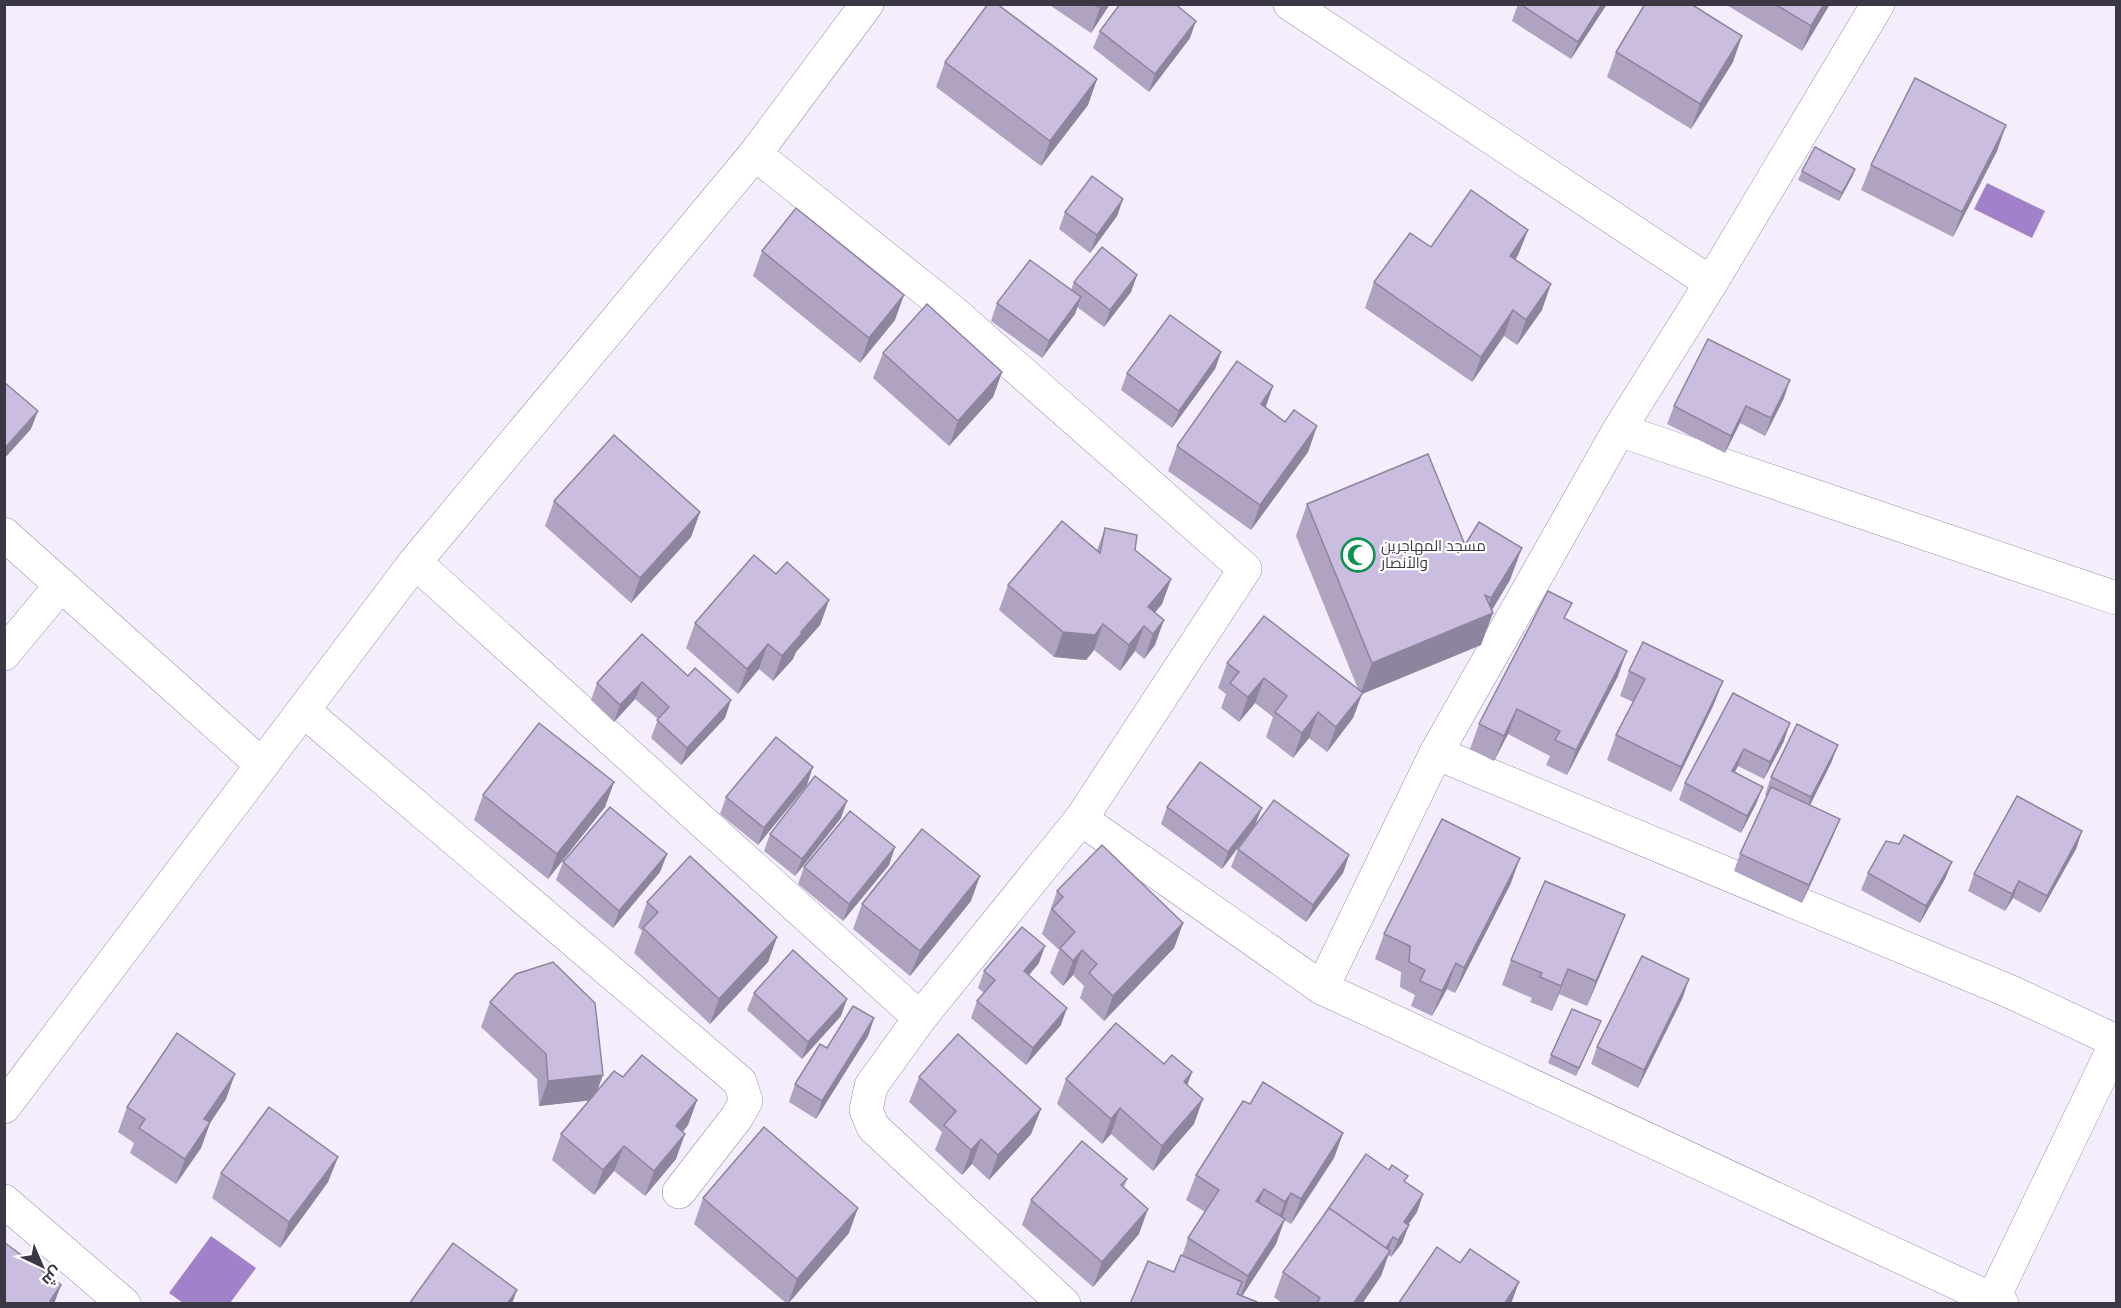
<svg xmlns="http://www.w3.org/2000/svg" width="2121" height="1308" font-family="Arial,Cairo,sans-serif">
<style>
.water{fill:#a181ca}
.lines{fill:none;stroke-linecap:round;stroke-linejoin:round}
.minor-casing{stroke:#9a8dad;stroke-width:34}
.tertiary-casing{stroke:#9a8dad;stroke-width:34}
.minor{stroke:#fff;stroke-width:33}
.tertiary{stroke:#fff;stroke-width:33}
.wall{fill:#afa3c1}
.shaded-wall{fill:#8e849d}
.building{fill:#cbbde0;stroke:#8e849d;stroke-width:1.5}
.labels{text-anchor:middle;stroke-width:4.5;stroke-linejoin:round;paint-order:stroke}
.poi-label{font-size:15px;fill:#3c3744;stroke:#fefefe;text-anchor:start}
</style>
<rect width="100%" height="100%" fill="#f4eefc"/>
<g class="water">
<path d="M1987,183L2045,211L2032,238L1974,209Z"/>
<path d="M211,1236L256,1268L230,1303H183L169,1293Z"/>
</g>
<g class="lines">
<defs>
<g id="minor">
<path d="M1290,4L1711,283"/>
<path d="M755,154L952,311L1245,569L1081,819L920,1018L871,1086L866,1110L873,1127L1064,1304"/>
<path d="M1619,430L2116,598"/>
<path d="M4,534L262,765"/>
<path d="M415,562L920,1018"/>
<path d="M4,654L61,585"/>
<path d="M304,711L740,1082L746,1101L737,1117L679,1192"/>
<path d="M1436,753L2011,992L2116,1041"/>
<path d="M1081,819L1322,988L2002,1304"/>
<path d="M1322,988L1436,753L1619,430L1711,283L1878,4"/>
<path d="M4,1201L124,1304"/>
<path d="M1993,1299L2116,1043"/>
</g>
<path id="tertiary" d="M4,1107L415,562L755,154L867,4"/>
</defs>
<use href="#minor" class="minor-casing"/>
<use href="#tertiary" class="tertiary-casing"/>
<use href="#minor" class="minor"/>
<use href="#tertiary" class="tertiary"/>
</g>
<g class="wall">
<path d="M1048,4H1110L1091,33Z"/>
<path d="M1518,4H1607L1571,59L1512,21Z"/>
<path d="M1725,4H1830L1802,51Z"/>
<path d="M1100,31L1190,38L1149,92L1093,48Z"/>
<path d="M1616,52L1733,62L1691,129L1607,77Z"/>
<path d="M945,62L1097,79L1088,105L1041,166L936,87Z"/>
<path d="M2006,125L1997,151L1953,237L1861,190L1871,165Z"/>
<path d="M1855,169L1852,177L1839,201L1798,180L1802,171Z"/>
<path d="M1123,199L1117,216L1090,253L1059,229L1065,212Z"/>
<path d="M1528,230L1518,255L1515,260L1542,310L1517,345L1504,336L1472,382L1365,308L1374,282L1431,247Z"/>
<path d="M762,251L895,320L860,363L753,276Z"/>
<path d="M1137,275L1131,292L1104,327L1077,307L1075,314L1042,358L991,321L997,303L1071,290L1074,282Z"/>
<path d="M1221,352L1215,369L1172,428L1121,390L1127,373Z"/>
<path d="M883,353L1002,372L993,397L949,446L873,378Z"/>
<path d="M1273,386L1265,408L1285,422L1317,426L1308,452L1251,530L1168,471L1177,446Z"/>
<path d="M1784,398L1765,436L1740,423L1725,453L1667,424L1674,406Z"/>
<path d="M554,501L700,512L691,537L631,603L545,526Z"/>
<path d="M1307,504L1465,545L1510,580L1492,610L1481,645L1362,694L1353,718L1327,752L1309,738L1293,758L1266,737L1273,717L1255,703L1239,722L1221,708L1226,694L1218,688L1227,663L1358,689L1296,536Z"/>
<path d="M1105,528L1135,550L1171,579L1162,604L1155,612V645L1144,659L1135,651L1120,671L1094,650L1086,660L1054,657L999,610L1008,585L1097,550Z"/>
<path d="M776,574L829,600L820,625L796,652L793,659L773,681L759,669L738,694L686,648L695,623Z"/>
<path d="M1566,619L1618,676L1567,775L1546,765L1550,756L1508,734L1494,761L1470,749L1479,724Z"/>
<path d="M642,634L725,718L681,765L651,738L658,719L635,699L614,722L591,700L597,683Z"/>
<path d="M1629,671L1723,681L1713,706L1671,792L1607,760L1616,735L1633,702L1620,696Z"/>
<path d="M1733,693L1784,741L1764,779L1738,766L1735,772L1763,787L1756,804L1741,833L1679,800L1685,783Z"/>
<path d="M1838,745L1831,763L1810,805L1833,836L1802,903L1734,871L1740,854L1767,796L1765,795L1771,777Z"/>
<path d="M614,782L605,807L548,879L474,820L483,795Z"/>
<path d="M807,785L758,845L720,814L726,797Z"/>
<path d="M1167,807L1255,825L1222,869L1161,824Z"/>
<path d="M841,818L795,876L764,851L770,834Z"/>
<path d="M2082,831L2076,849L2040,913L2013,898L2005,911L1968,891L1974,874Z"/>
<path d="M895,847L889,865L843,921L798,884L804,867Z"/>
<path d="M1238,849L1349,855L1343,873L1306,922L1231,867Z"/>
<path d="M667,854L660,872L613,928L556,880L563,862Z"/>
<path d="M1952,862L1945,879L1920,923L1861,890L1868,873Z"/>
<path d="M1511,883L1455,993L1447,989L1432,1016L1411,1006L1415,995L1400,987L1401,972L1375,959L1384,934Z"/>
<path d="M1057,891L1183,923L1174,948L1104,1021L1080,998L1084,986L1073,975L1063,986L1050,973L1059,950L1042,934Z"/>
<path d="M971,901L910,976L853,929L862,904Z"/>
<path d="M647,902L777,937L768,962L710,1024L634,953L642,931L638,927Z"/>
<path d="M1625,915L1615,940L1587,1006L1559,994L1552,1011L1530,1002L1532,998L1502,985L1511,960Z"/>
<path d="M1039,963L1029,975L1061,1025L1026,1065L971,1018L977,1001L984,993L978,988L984,971Z"/>
<path d="M754,993L841,1016L802,1059L747,1010Z"/>
<path d="M1683,997L1638,1088L1591,1064L1597,1047Z"/>
<path d="M490,1002L597,1092L623,1077L697,1100L688,1125L683,1132L676,1159L645,1196L614,1171L594,1195L552,1160L561,1134L590,1100L539,1106L537,1079L481,1027Z"/>
<path d="M874,1018L868,1036L816,1119L789,1102L795,1084L827,1048Z"/>
<path d="M1597,1030L1576,1076L1548,1063L1551,1055Z"/>
<path d="M1164,1064L1192,1072L1187,1085L1194,1124L1153,1171L1111,1134L1102,1144L1057,1104L1066,1079Z"/>
<path d="M919,1077L1041,1109L1031,1134L989,1180L972,1164L962,1175L935,1150L942,1132L909,1102Z"/>
<path d="M226,1099L210,1123L201,1148L176,1184L130,1153L134,1143L118,1132L127,1107Z"/>
<path d="M1250,1104L1343,1133L1334,1158L1291,1224L1284,1220L1276,1244L1242,1296L1174,1272L1182,1256L1188,1238L1205,1212L1186,1200L1196,1175Z"/>
<path d="M338,1157L328,1182L280,1248L212,1198L221,1173Z"/>
<path d="M1127,1179L1124,1187L1139,1234L1093,1287L1022,1225L1031,1200Z"/>
<path d="M1406,1182L1423,1194L1417,1212L1408,1225H1409L1402,1243L1391,1257L1388,1255L1381,1276L1362,1304H1283L1274,1297L1283,1272Z"/>
<path d="M703,1198L849,1233L787,1304L694,1224Z"/>
</g>
<g class="shaded-wall">
<path d="M1102,4H1110L1091,33L1100,8Z"/>
<path d="M1602,4H1607L1571,59L1578,42Z"/>
<path d="M1824,4H1830L1802,51L1811,26Z"/>
<path d="M1196,21L1190,38L1149,92L1155,74Z"/>
<path d="M1742,36L1733,62L1691,129L1700,104Z"/>
<path d="M1097,79L1088,105L1041,166L1050,141Z"/>
<path d="M2006,125L1997,151L1953,237L1962,212Z"/>
<path d="M1855,169L1852,177L1839,201L1842,193Z"/>
<path d="M1123,199L1117,216L1090,253L1097,235Z"/>
<path d="M1528,230L1518,255L1501,281L1510,256Z"/>
<path d="M1137,275L1131,292L1104,327L1110,310Z"/>
<path d="M1551,284L1542,310L1517,345L1526,320Z"/>
<path d="M904,295L895,320L860,363L869,338Z"/>
<path d="M1081,297L1075,314L1042,358L1049,341Z"/>
<path d="M1513,310L1504,336L1472,382L1481,357Z"/>
<path d="M1221,352L1215,369L1172,428L1179,411Z"/>
<path d="M1002,372L993,397L949,446L958,421Z"/>
<path d="M1790,380L1784,398L1765,436L1771,418Z"/>
<path d="M1273,386L1264,412L1261,404Z"/>
<path d="M1746,406L1740,423L1725,453L1731,436Z"/>
<path d="M38,411L31,429L4,459V449Z"/>
<path d="M1317,426L1308,452L1251,530L1260,505Z"/>
<path d="M700,512L691,537L631,603L640,578Z"/>
<path d="M1522,548L1510,580L1489,615L1493,613L1481,645L1362,694L1353,718L1327,752L1336,727L1360,695L1372,663L1485,617L1491,598Z"/>
<path d="M1171,579L1162,604L1139,632L1148,607Z"/>
<path d="M829,600L820,625L796,652L793,659L773,681L782,656L801,632Z"/>
<path d="M1164,620L1155,645L1144,659L1153,634Z"/>
<path d="M1103,624L1094,650L1086,660L1054,657L1063,632Z"/>
<path d="M1144,626L1135,651L1120,671L1129,645Z"/>
<path d="M768,644L759,669L738,694L747,669Z"/>
<path d="M1627,651L1618,676L1567,775L1576,750Z"/>
<path d="M1264,678L1255,703L1239,722L1248,697Z"/>
<path d="M1723,681L1713,706L1671,792L1681,767Z"/>
<path d="M642,682L635,699L614,722L620,705Z"/>
<path d="M731,700L725,718L681,765L687,748Z"/>
<path d="M1517,709L1508,734L1494,761L1504,736Z"/>
<path d="M1318,712L1309,738L1293,758L1302,733Z"/>
<path d="M1790,723L1784,741L1764,779L1770,762Z"/>
<path d="M1838,745L1831,763L1805,815L1811,797Z"/>
<path d="M1744,749L1738,766L1726,788L1732,771Z"/>
<path d="M813,767L807,785L758,845L764,828Z"/>
<path d="M614,782L605,807L548,879L557,854Z"/>
<path d="M1763,787L1756,804L1741,833L1747,816Z"/>
<path d="M847,801L841,818L795,876L802,859Z"/>
<path d="M1262,808L1255,825L1222,869L1228,852Z"/>
<path d="M1840,819L1833,836L1802,903L1809,885Z"/>
<path d="M2082,831L2076,849L2040,913L2047,896Z"/>
<path d="M895,847L889,865L843,921L849,904Z"/>
<path d="M667,854L660,872L613,928L619,911Z"/>
<path d="M1349,855L1343,873L1306,922L1313,905Z"/>
<path d="M1520,858L1511,883L1455,993L1464,968Z"/>
<path d="M1952,862L1945,879L1920,923L1926,906Z"/>
<path d="M980,876L971,901L910,976L920,951Z"/>
<path d="M2019,881L2013,898L2005,911L2012,894Z"/>
<path d="M1625,915L1615,940L1587,1006L1596,981Z"/>
<path d="M1183,923L1174,948L1104,1021L1113,996Z"/>
<path d="M777,937L768,962L710,1024L719,999Z"/>
<path d="M1045,946L1039,963L1018,988L1024,971Z"/>
<path d="M1082,950L1073,975L1063,986L1073,961Z"/>
<path d="M1456,963L1447,989L1432,1016L1442,991Z"/>
<path d="M1568,969L1559,994L1552,1011L1561,986Z"/>
<path d="M1689,979L1683,997L1638,1088L1644,1070Z"/>
<path d="M847,999L841,1016L802,1059L808,1042Z"/>
<path d="M1067,1008L1061,1025L1026,1065L1033,1048Z"/>
<path d="M874,1018L868,1036L816,1119L822,1101Z"/>
<path d="M1601,1021L1597,1030L1576,1076L1579,1068Z"/>
<path d="M1192,1072L1183,1097L1184,1082Z"/>
<path d="M235,1074L226,1099L210,1123L201,1148L176,1184L185,1159L204,1119Z"/>
<path d="M603,1075L594,1100L539,1106L548,1081Z"/>
<path d="M1203,1099L1194,1124L1153,1171L1162,1146Z"/>
<path d="M697,1100L688,1125L666,1151L676,1126Z"/>
<path d="M1120,1108L1111,1134L1102,1144L1111,1119Z"/>
<path d="M1041,1109L1031,1134L989,1180L998,1155Z"/>
<path d="M1343,1133L1334,1158L1291,1224L1301,1199Z"/>
<path d="M685,1134L676,1159L645,1196L654,1171Z"/>
<path d="M981,1139L972,1164L962,1175L971,1150Z"/>
<path d="M624,1146L614,1171L594,1195L603,1170Z"/>
<path d="M338,1157L328,1182L280,1248L289,1222Z"/>
<path d="M1264,1189L1255,1214L1256,1201Z"/>
<path d="M1291,1193L1282,1218L1275,1228L1285,1202Z"/>
<path d="M1423,1194L1417,1212L1398,1239L1404,1222Z"/>
<path d="M858,1208L849,1233L788,1304L797,1279Z"/>
<path d="M1148,1209L1139,1234L1093,1287L1102,1262Z"/>
<path d="M1285,1219L1276,1244L1239,1301L1248,1276Z"/>
<path d="M1409,1225L1402,1243L1391,1257L1398,1240Z"/>
<path d="M1393,1237L1387,1254L1381,1255Z"/>
<path d="M1390,1251L1381,1276L1362,1304H1353Z"/>
<path d="M1519,1282L1511,1304H1504Z"/>
<path d="M61,1285L54,1304H49L50,1301Z"/>
<path d="M517,1290L512,1304H507Z"/>
</g>
<g class="building">
<path d="M988,4H997L1097,79L1050,141L945,62Z"/>
<path d="M1094,4H1102L1100,8Z"/>
<path d="M1120,4H1175L1196,21L1155,74L1100,31Z"/>
<path d="M1520,4H1602L1578,42Z"/>
<path d="M1645,4H1691L1742,36L1700,104L1616,52Z"/>
<path d="M1775,4H1824L1811,26Z"/>
<path d="M1915,78L2006,125L1962,212L1871,165Z"/>
<path d="M1815,147L1855,169L1842,193L1802,171Z"/>
<path d="M1092,176L1123,199L1097,235L1065,212Z"/>
<path d="M1471,190L1528,230L1510,256L1551,284L1526,320L1513,310L1481,357L1374,282L1410,233L1431,247Z"/>
<path d="M796,208L904,295L869,338L762,251Z"/>
<path d="M1102,247L1137,275L1110,310L1074,282Z"/>
<path d="M1030,260L1081,297L1049,341L997,303Z"/>
<path d="M927,304L1002,372L958,421L883,353Z"/>
<path d="M1170,315L1221,352L1179,411L1127,373Z"/>
<path d="M1708,339L1790,380L1771,418L1746,406L1731,436L1674,406Z"/>
<path d="M1237,361L1273,386L1261,404L1285,422L1294,410L1317,426L1260,505L1177,446Z"/>
<path d="M4,382L38,411L4,449Z"/>
<path d="M614,435L700,512L640,578L554,501Z"/>
<path d="M1428,454L1465,545L1479,522L1522,548L1491,598L1485,595L1493,613L1372,663L1307,504Z"/>
<path d="M1062,521L1100,553L1105,528L1137,535L1135,550L1171,579L1148,607L1164,620L1153,634L1144,626L1129,645L1103,624L1095,635L1063,632L1008,585Z"/>
<path d="M754,555L776,574L787,562L829,600L801,632L802,633L782,656L768,644L747,669L695,623Z"/>
<path d="M1548,591L1572,603L1564,618L1627,651L1576,750L1555,740L1560,731L1517,709L1504,736L1479,724Z"/>
<path d="M1264,616L1363,693L1336,727L1318,712L1302,733L1275,712L1287,696L1264,678L1248,697L1230,683L1239,672L1227,663Z"/>
<path d="M642,634L688,676L695,668L731,700L687,748L657,720L669,707L642,682L620,705L597,683Z"/>
<path d="M1643,642L1723,681L1681,767L1616,735L1645,679L1629,671Z"/>
<path d="M1733,693L1790,723L1770,762L1744,749L1732,771L1763,787L1747,816L1685,783Z"/>
<path d="M539,723L614,782L557,854L483,795Z"/>
<path d="M1797,724L1838,745L1811,797L1771,777Z"/>
<path d="M776,737L813,767L764,828L726,797Z"/>
<path d="M1200,762L1262,808L1228,852L1167,807Z"/>
<path d="M815,776L847,801L802,859L770,834Z"/>
<path d="M1771,787L1840,819L1809,885L1740,854Z"/>
<path d="M2017,796L2082,831L2047,896L2019,881L2012,894L1974,874Z"/>
<path d="M1274,800L1349,855L1313,905L1238,849Z"/>
<path d="M610,807L667,854L619,911L563,862Z"/>
<path d="M850,811L895,847L849,904L804,867Z"/>
<path d="M1442,819L1520,858L1464,968L1456,963L1442,991L1420,981L1425,970L1409,962L1410,946L1384,934Z"/>
<path d="M922,829L980,876L920,951L862,904Z"/>
<path d="M1904,835L1952,862L1926,906L1868,873L1886,841L1899,844Z"/>
<path d="M1102,845L1183,923L1113,996L1089,973L1097,964L1082,950L1073,961L1060,948L1075,932L1052,909L1063,897L1057,891Z"/>
<path d="M690,856L777,937L719,999L643,928L658,912L647,902Z"/>
<path d="M1545,881L1625,915L1596,981L1568,969L1561,986L1540,977L1542,973L1511,960Z"/>
<path d="M1022,927L1045,946L1024,971L1067,1008L1033,1048L977,1001L995,980L984,971Z"/>
<path d="M793,950L847,999L808,1042L754,993Z"/>
<path d="M1642,956L1689,979L1644,1070L1597,1047Z"/>
<path d="M553,962L595,1003L603,1075L548,1081L546,1054L490,1002L516,974Z"/>
<path d="M853,1006L874,1018L822,1101L795,1084L820,1044L827,1048Z"/>
<path d="M1572,1009L1601,1021L1579,1068L1551,1055Z"/>
<path d="M1116,1023L1164,1064L1172,1055L1192,1072L1184,1082L1203,1099L1162,1146L1120,1108L1111,1119L1066,1079Z"/>
<path d="M177,1033L235,1074L204,1119L210,1122L185,1159L139,1128L145,1119L127,1107Z"/>
<path d="M958,1034L1041,1109L998,1155L981,1139L971,1150L944,1125L956,1111L919,1077Z"/>
<path d="M642,1055L697,1100L676,1126L685,1134L654,1171L624,1146L603,1170L561,1134L614,1071L623,1077Z"/>
<path d="M1263,1082L1343,1133L1301,1199L1291,1193L1285,1202L1264,1189L1256,1201L1285,1219L1248,1276L1188,1238L1219,1190L1196,1175L1243,1101L1250,1104Z"/>
<path d="M269,1107L338,1157L289,1222L221,1173Z"/>
<path d="M764,1127L858,1208L797,1279L703,1198Z"/>
<path d="M1082,1141L1127,1179L1121,1185L1148,1209L1102,1262L1031,1200Z"/>
<path d="M1366,1154L1389,1170L1392,1165L1408,1176L1404,1181L1423,1194L1404,1222L1409,1225L1398,1240L1393,1237L1386,1248L1329,1208L1324,1215Z"/>
<path d="M1329,1208L1390,1251L1353,1304H1316L1320,1298L1283,1272Z"/>
<path d="M4,1242L61,1285L50,1301L53,1304H4Z"/>
<path d="M453,1243L517,1290L507,1304H409Z"/>
<path d="M1437,1247L1460,1263L1470,1249L1519,1282L1504,1304H1398Z"/>
<path d="M1181,1255L1242,1282L1237,1294L1257,1302L1256,1304H1130L1148,1261L1174,1272Z"/>
</g>
<defs>
<symbol id="mosque-ring" viewBox="-11 -11 22 22"><circle r="9.5" fill="#fefefe" stroke="#0d9351" stroke-width="1.5"/><path d="M3.5-4.9A6 6 0 1 0 3.5 4.9A5 5 0 1 1 3.5-4.9Z" fill="#0d9351"/></symbol>
</defs>
<g fill-rule="evenodd">
<use href="#mosque-ring" x="1339" y="536" width="38" height="38"/>
</g>
<g class="labels">
<g class="poi-label">
<text x="1381" y="551">مسجد المهاجرين<tspan x="1381" dy="17">والأنصار</tspan></text>
</g>
</g>
<rect width="2121" height="1308" fill="none" stroke="#3c3744" stroke-width="12"/>
<g transform="translate(42 1266) rotate(136)" stroke="#fefefe" stroke-width="4.5" paint-order="stroke">
<path d="M0-4.5L10 22L0 15L-10 22Z" fill="#3c3744"/>
<text y="-9" font-size="16" font-weight="bold" text-anchor="middle" fill="#3c3744">ش</text>
</g>
</svg>
